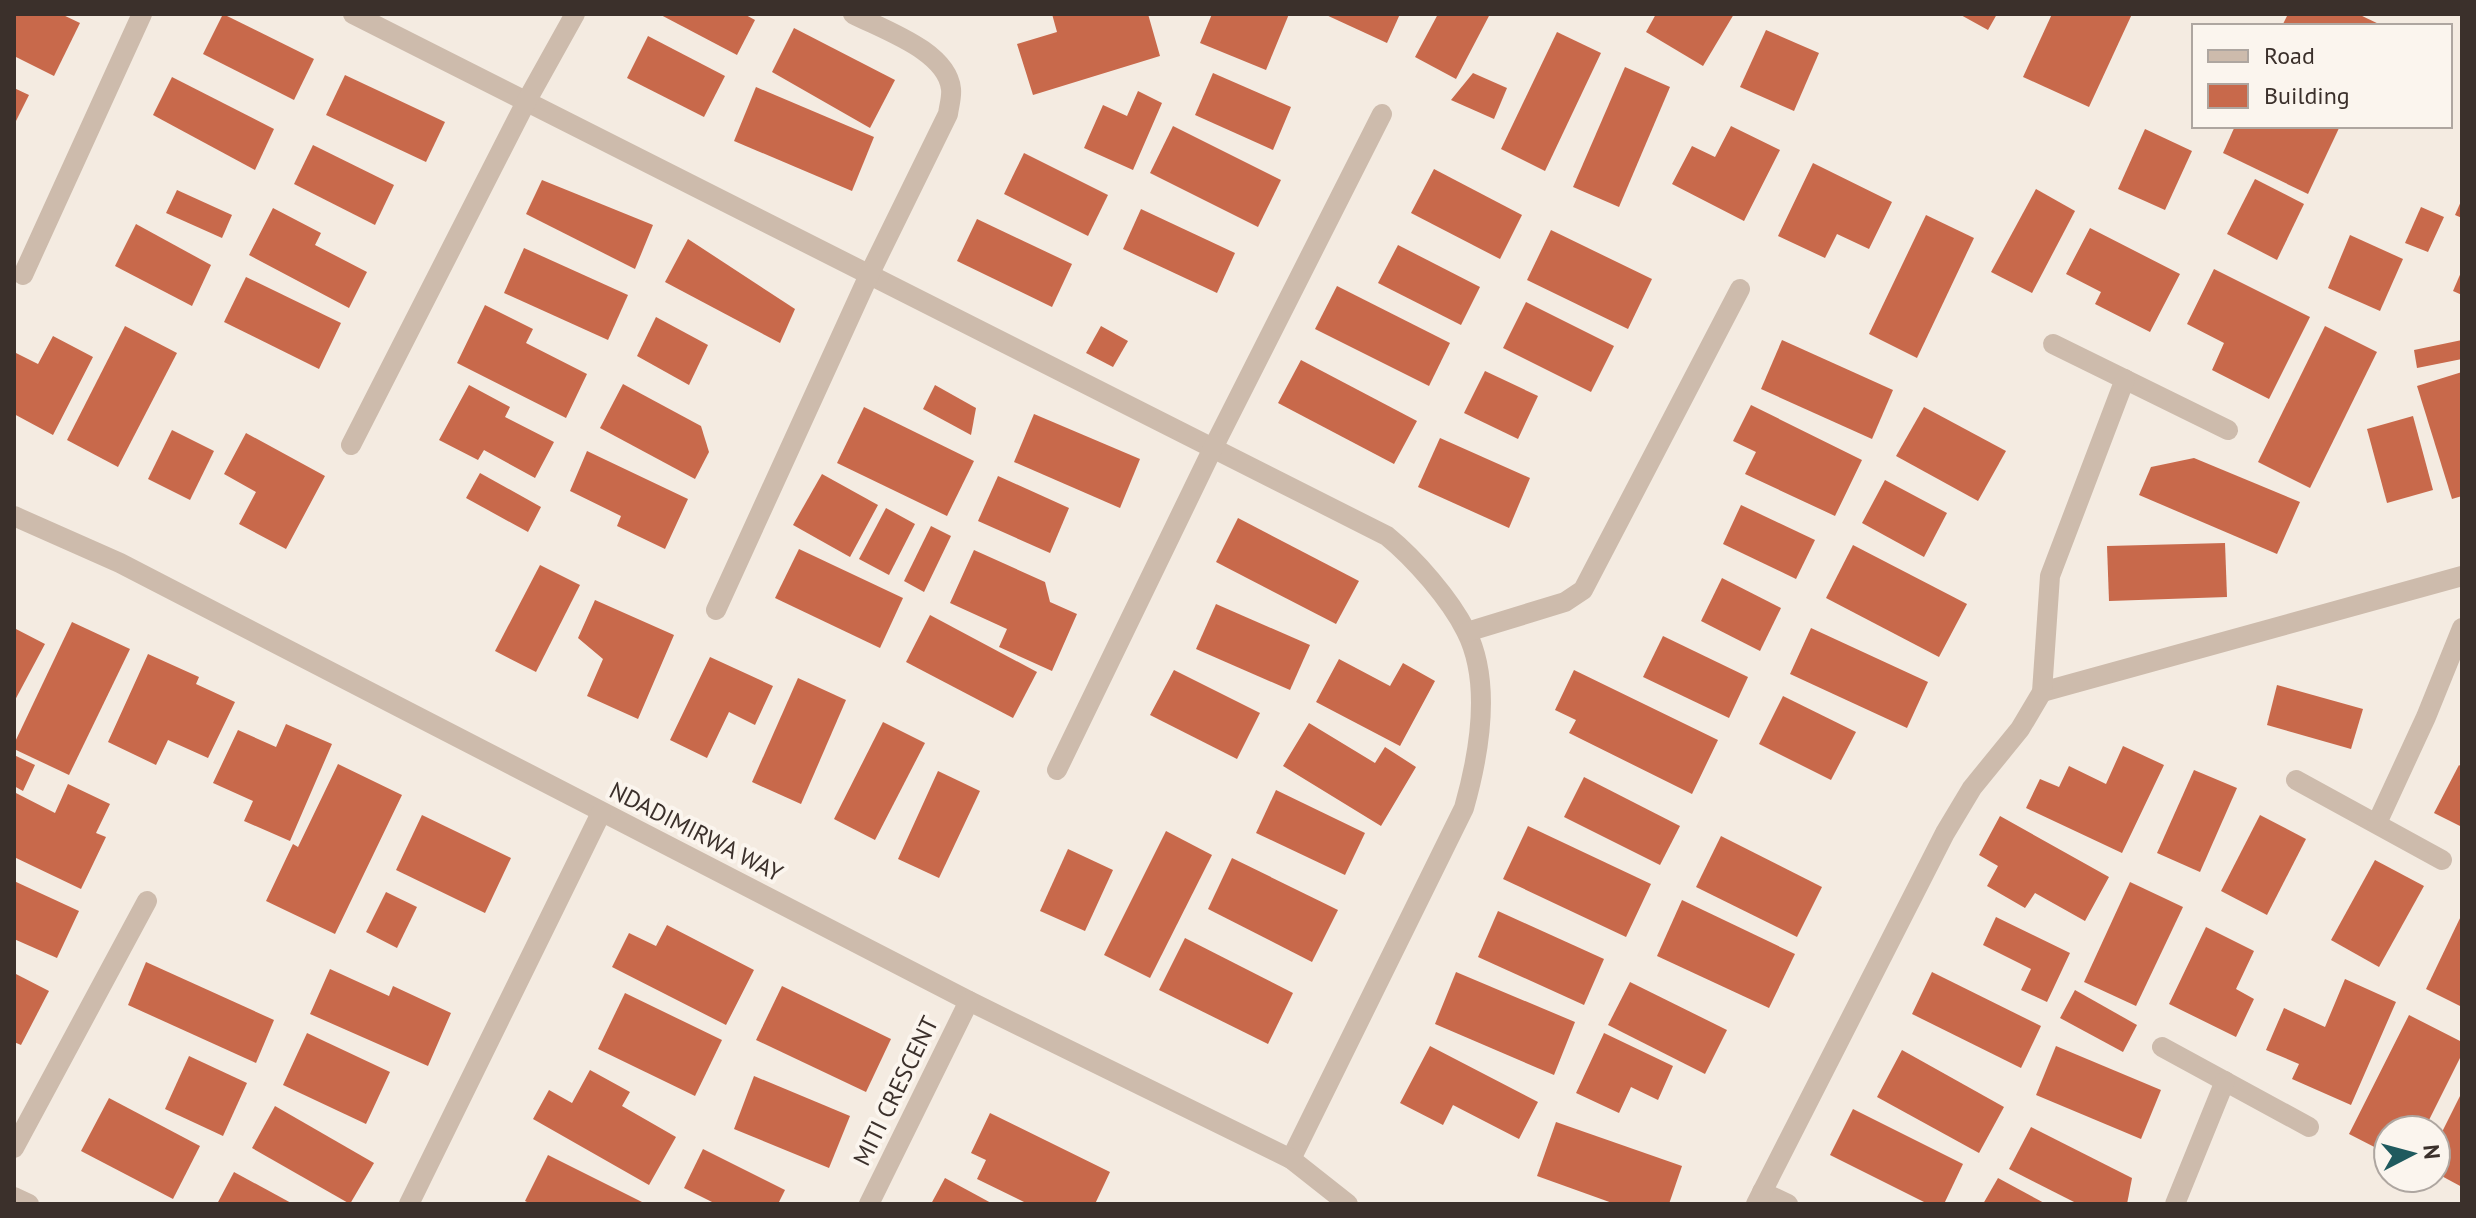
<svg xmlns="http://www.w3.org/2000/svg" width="2476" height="1218" font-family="'PT Sans',sans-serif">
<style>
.building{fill:#c8694b}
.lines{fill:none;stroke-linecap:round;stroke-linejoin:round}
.street{stroke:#cdbbac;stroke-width:20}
.labels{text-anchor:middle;stroke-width:8;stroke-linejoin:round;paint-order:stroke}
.street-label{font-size:24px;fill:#3b302b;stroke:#fbf5ee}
</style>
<rect width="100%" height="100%" fill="#f4ebe1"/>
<g class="building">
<path d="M14,14H61L80,23L54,76L14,56Z"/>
<path d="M223,14L314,59L294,100L203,54Z"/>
<path d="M659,14H744L755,20L737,55Z"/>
<path d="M1052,14H1148L1160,56L1033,95L1017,44L1057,32Z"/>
<path d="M1212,14H1289L1266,70L1200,43Z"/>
<path d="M1324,14H1400L1387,43Z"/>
<path d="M1438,14H1490L1456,79L1415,57Z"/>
<path d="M1656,14H1734L1703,66L1646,32Z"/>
<path d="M1959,14H1997L1988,30Z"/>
<path d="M2052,14H2132L2089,107L2023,77Z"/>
<path d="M2288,14H2358L2383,26H2282Z"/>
<path d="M794,28L895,80L870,128L772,72Z"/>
<path d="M1766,30L1819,53L1794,111L1740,87Z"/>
<path d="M1557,32L1601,53L1545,171L1501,149Z"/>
<path d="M648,36L725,76L704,117L627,78Z"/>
<path d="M1625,67L1670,87L1619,207L1573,187Z"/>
<path d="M1213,73L1291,107L1273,150L1195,115Z"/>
<path d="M1473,73L1507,88L1494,119L1451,100Z"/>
<path d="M345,75L445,122L426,162L326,115Z"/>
<path d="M172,77L274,129L255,170L153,115Z"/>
<path d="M756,87L874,137L852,191L734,141Z"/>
<path d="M14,88L29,95L14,125Z"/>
<path d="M1138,91L1162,103L1133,170L1084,148L1103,105L1127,116Z"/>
<path d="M1173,126L1281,180L1258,227L1150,173Z"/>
<path d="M1731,126L1780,150L1744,221L1672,184L1692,146L1715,157Z"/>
<path d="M2235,126H2340L2308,194L2223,153Z"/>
<path d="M2145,129L2192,151L2165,210L2118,189Z"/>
<path d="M313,145L394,185L375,225L294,184Z"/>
<path d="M1024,153L1108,195L1088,236L1004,194Z"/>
<path d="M1813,163L1892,202L1869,249L1837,234L1825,258L1778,236Z"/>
<path d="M1434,169L1522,215L1500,259L1411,213Z"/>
<path d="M2255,179L2304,204L2277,260L2227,234Z"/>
<path d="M542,180L653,225L635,269L526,214Z"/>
<path d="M2036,189L2075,211L2032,293L1991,272Z"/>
<path d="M177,190L232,215L222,238L166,213Z"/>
<path d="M2462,199V218L2455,215Z"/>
<path d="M2421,207L2444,217L2428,252L2405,243Z"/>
<path d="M273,208L321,233L315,245L367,272L349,308L249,255Z"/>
<path d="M1141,209L1235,253L1217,293L1123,249Z"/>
<path d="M1926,215L1974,238L1917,358L1869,334Z"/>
<path d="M977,219L1072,264L1052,307L957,261Z"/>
<path d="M136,224L211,265L192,306L115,266Z"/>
<path d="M2090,228L2180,274L2150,332L2095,304L2101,292L2066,274Z"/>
<path d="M1551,230L1652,279L1628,329L1527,280Z"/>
<path d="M2350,235L2403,259L2380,311L2328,288Z"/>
<path d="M688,239L795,309L780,343L665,282Z"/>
<path d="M1398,245L1480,287L1461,325L1378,283Z"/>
<path d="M524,248L628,295L608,340L504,293Z"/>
<path d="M2214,269L2310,317L2269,399L2212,370L2224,343L2187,324Z"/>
<path d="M2462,270V295L2453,291Z"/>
<path d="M246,277L341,323L319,369L224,322Z"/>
<path d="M1337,286L1450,343L1429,386L1315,329Z"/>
<path d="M1526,302L1614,346L1591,392L1503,348Z"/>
<path d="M485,305L533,329L526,343L587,374L566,418L457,363Z"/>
<path d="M656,317L708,345L689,385L637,356Z"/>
<path d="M125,326L177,353L118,467L67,440Z"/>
<path d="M1101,326L1128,341L1113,367L1086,353Z"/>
<path d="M2325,326L2377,352L2310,488L2258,462Z"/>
<path d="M53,336L93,357L53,435L14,414V352L38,364Z"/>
<path d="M1782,340L1893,390L1872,439L1761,389Z"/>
<path d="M2462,340V359L2417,368L2414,350Z"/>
<path d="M1301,360L1417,421L1394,464L1278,403Z"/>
<path d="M1485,371L1538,396L1518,439L1464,413Z"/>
<path d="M2462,372V496L2452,499L2417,386Z"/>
<path d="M623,384L701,426L709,452L695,479L600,428Z"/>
<path d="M469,385L510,407L505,417L554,442L535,478L484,450L478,460L439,440Z"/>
<path d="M935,385L976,408L971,435L923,409Z"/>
<path d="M1751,405L1862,460L1835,516L1745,474L1756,452L1733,441Z"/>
<path d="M864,407L974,461L947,516L837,463Z"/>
<path d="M1924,407L2006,451L1978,501L1896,456Z"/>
<path d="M1034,414L1140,459L1120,508L1014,462Z"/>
<path d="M2413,416L2433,490L2387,503L2367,429Z"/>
<path d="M172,430L214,451L190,500L148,479Z"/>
<path d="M246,433L325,476L286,549L239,524L256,492L224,474Z"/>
<path d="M1440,438L1530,478L1509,528L1418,487Z"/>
<path d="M587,451L688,499L665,549L617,526L621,516L570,491Z"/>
<path d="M2194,458L2300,502L2277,554L2139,495L2151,467Z"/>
<path d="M480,473L541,507L528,532L466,498Z"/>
<path d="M822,474L878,505L850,557L793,525Z"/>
<path d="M998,476L1069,508L1050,553L978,521Z"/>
<path d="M1885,480L1947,513L1924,557L1862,523Z"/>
<path d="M1741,505L1815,540L1796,579L1723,544Z"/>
<path d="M886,508L915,524L889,575L859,559Z"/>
<path d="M1238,518L1359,581L1336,624L1216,562Z"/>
<path d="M931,526L951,536L924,592L904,581Z"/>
<path d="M2225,543L2227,597L2109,601L2107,546Z"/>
<path d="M1853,545L1967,604L1939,657L1826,598Z"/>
<path d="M799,549L903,598L880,648L775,598Z"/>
<path d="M974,550L1045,582L1050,602L1077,614L1052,671L999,647L1007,629L950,603Z"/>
<path d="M540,565L580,585L536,672L495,651Z"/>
<path d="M1722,578L1781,608L1760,651L1701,621Z"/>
<path d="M595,600L674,635L638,719L587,696L603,659L578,638Z"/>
<path d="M1216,604L1310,645L1290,690L1196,649Z"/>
<path d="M930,615L1037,672L1013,718L906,662Z"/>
<path d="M72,622L130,649L69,775L14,749V744Z"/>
<path d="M14,628L45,644L14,702Z"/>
<path d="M1811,628L1928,682L1907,728L1790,674Z"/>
<path d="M1663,636L1748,677L1729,718L1643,677Z"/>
<path d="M148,654L199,677L196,684L235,702L208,758L168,740L156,765L108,742Z"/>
<path d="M710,657L773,686L755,725L729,712L707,758L670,740Z"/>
<path d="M1339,659L1390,686L1403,663L1435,681L1400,746L1316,702Z"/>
<path d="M1174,670L1260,713L1237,759L1150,715Z"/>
<path d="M1574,670L1718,740L1692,794L1569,733L1576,720L1555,710Z"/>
<path d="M798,678L846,700L801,804L752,782Z"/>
<path d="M2277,685L2363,709L2351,749L2267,725Z"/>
<path d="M1783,696L1856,732L1831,780L1759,744Z"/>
<path d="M883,722L925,743L875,840L834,819Z"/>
<path d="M1309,723L1375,763L1385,747L1416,767L1381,826L1283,766Z"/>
<path d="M286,724L332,744L290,841L244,821L253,801L213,783L238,730L276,747Z"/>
<path d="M2123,746L2164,765L2122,853L2026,808L2040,779L2059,787L2069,766L2106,784Z"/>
<path d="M14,755L35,765L23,791L14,786Z"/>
<path d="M338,764L402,795L335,934L266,901L293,844L298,847Z"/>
<path d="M2459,765L2462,767V827L2434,813Z"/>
<path d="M2194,770L2237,788L2200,872L2157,853Z"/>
<path d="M938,771L980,791L939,878L898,859Z"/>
<path d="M1584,777L1680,826L1660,865L1564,817Z"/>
<path d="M68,784L110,804L96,833L106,837L81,889L14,857V792L55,813Z"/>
<path d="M1276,790L1365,833L1345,875L1256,833Z"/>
<path d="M422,815L511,858L485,913L396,870Z"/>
<path d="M2260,815L2306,839L2267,915L2221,891Z"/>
<path d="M2000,816L2109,877L2085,921L2035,893L2025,908L1987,886L1998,866L1979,855Z"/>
<path d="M1528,826L1651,884L1626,937L1503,879Z"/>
<path d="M1166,831L1212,855L1150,978L1104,955Z"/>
<path d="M1721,836L1822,887L1797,937L1696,887Z"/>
<path d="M1068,849L1113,870L1085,931L1040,911Z"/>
<path d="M1232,858L1338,910L1312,962L1208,909Z"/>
<path d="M2375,860L2424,886L2379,967L2331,940Z"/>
<path d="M14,881L79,911L57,958L14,939Z"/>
<path d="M2130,882L2183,907L2136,1006L2084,982Z"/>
<path d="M386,892L417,907L397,948L366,932Z"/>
<path d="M1682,900L1795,954L1769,1008L1657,956Z"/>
<path d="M1498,911L1604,959L1584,1005L1478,957Z"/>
<path d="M2462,914V1007L2426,989Z"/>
<path d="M1996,917L2070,953L2047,1002L2021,990L2031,969L1983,945Z"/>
<path d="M667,925L754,970L726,1025L612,967L629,933L656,946Z"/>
<path d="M2206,927L2254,951L2236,989L2254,999L2236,1037L2169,1004Z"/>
<path d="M1185,938L1293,993L1268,1044L1159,990Z"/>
<path d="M146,962L274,1020L256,1063L128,1005Z"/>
<path d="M330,969L389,996L393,986L451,1013L428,1066L310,1014Z"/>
<path d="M1456,972L1575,1022L1554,1075L1435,1024Z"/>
<path d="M1932,972L2041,1026L2021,1068L1912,1014Z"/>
<path d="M14,973L49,991L21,1045L14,1042Z"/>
<path d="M2345,979L2396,1002L2351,1105L2292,1079L2299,1064L2266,1050L2284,1008L2325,1027Z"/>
<path d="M1630,982L1727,1030L1705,1074L1608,1025Z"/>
<path d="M782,986L891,1039L866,1092L756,1040Z"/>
<path d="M2075,990L2137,1025L2123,1052L2060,1018Z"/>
<path d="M625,993L722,1040L695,1096L598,1049Z"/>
<path d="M2409,1015L2462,1042V1054L2424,1130H2388V1154L2349,1134Z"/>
<path d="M307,1033L390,1072L366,1124L283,1085Z"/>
<path d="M1604,1033L1673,1066L1658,1100L1631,1087L1619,1113L1576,1093Z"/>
<path d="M1430,1046L1538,1102L1519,1139L1453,1105L1443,1125L1400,1103Z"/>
<path d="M2056,1046L2161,1090L2141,1139L2036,1095Z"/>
<path d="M1902,1050L2004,1107L1979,1153L1877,1097Z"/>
<path d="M189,1056L247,1083L223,1136L165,1109Z"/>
<path d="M590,1070L630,1092L622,1106L676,1137L649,1185L533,1119L549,1090L572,1103Z"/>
<path d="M754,1076L850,1116L829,1168L734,1129Z"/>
<path d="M2462,1092V1187L2436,1173V1144Z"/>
<path d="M109,1098L200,1146L173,1199L81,1151Z"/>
<path d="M275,1106L374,1163L350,1204L252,1148Z"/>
<path d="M1853,1109L1963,1164L1944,1204H1928L1830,1155Z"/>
<path d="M990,1113L1110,1172L1095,1204H1028L977,1179L986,1160L971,1153Z"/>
<path d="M1556,1122L1682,1166L1669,1204H1615L1537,1176Z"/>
<path d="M2031,1127L2132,1178L2127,1204H2078L2009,1169Z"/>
<path d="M703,1149L785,1190L778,1204H716L684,1188Z"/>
<path d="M548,1155L646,1204H531L525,1201Z"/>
<path d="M234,1172L293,1204H217Z"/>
<path d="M945,1178L993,1204H931Z"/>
<path d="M1998,1178L2046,1204H1983Z"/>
</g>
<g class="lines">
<g class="street">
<path d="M353,14L1387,536C1415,559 1450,599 1466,631C1492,682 1479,755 1464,808L1291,1159"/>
<path d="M23,275L142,14"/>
<path d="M2053,344L2228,430"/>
<path d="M351,445L526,102L575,14"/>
<path d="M14,516L120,563L969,1001L1291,1159L1348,1204"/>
<path d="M716,610L869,275L948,114C949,106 952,97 951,89C947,51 884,30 853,14"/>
<path d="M1467,632L1565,602L1583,590L1740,289"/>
<path d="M2042,692L2462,576"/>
<path d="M1057,770L1213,448L1382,114"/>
<path d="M2296,780L2442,860"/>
<path d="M2377,823L2426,717L2462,628"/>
<path d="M2162,1047L2309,1127"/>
<path d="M14,1148L147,901"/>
<path d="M1762,1192L1788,1204"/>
<path d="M14,1197L29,1204"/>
<path d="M409,1204L601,813"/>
<path d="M869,1204L969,1001"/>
<path d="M1756,1204L1945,833L1972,788L2020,729L2042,692L2050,576L2125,379"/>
<path d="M2175,1204L2225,1081"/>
</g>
</g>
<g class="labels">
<g class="street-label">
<text transform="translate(696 832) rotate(27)" y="8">NDADIMIRWA WAY</text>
<text transform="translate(896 1091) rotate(-64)" y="8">MITI CRESCENT</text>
</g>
</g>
<rect width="2476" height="1218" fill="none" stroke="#3b302b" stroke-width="32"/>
<rect x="2192" y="24" width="260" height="104" fill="#fbf5ee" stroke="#aea6a0" stroke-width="2"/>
<rect x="2208" y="50" width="40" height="12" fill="#cdbbac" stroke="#aea6a0" stroke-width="2"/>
<text x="2264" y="64" font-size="24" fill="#3b302b">Road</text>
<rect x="2208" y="84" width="40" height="24" fill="#c8694b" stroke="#aea6a0" stroke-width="2"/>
<text x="2264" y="104" font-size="24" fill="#3b302b">Building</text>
<g transform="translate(2412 1154) rotate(84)"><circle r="38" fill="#fbf5ee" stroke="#aea6a0" stroke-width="2"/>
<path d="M0-6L14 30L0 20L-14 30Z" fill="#1f5a5e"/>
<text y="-12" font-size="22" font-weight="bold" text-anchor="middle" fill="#3b302b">N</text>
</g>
</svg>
